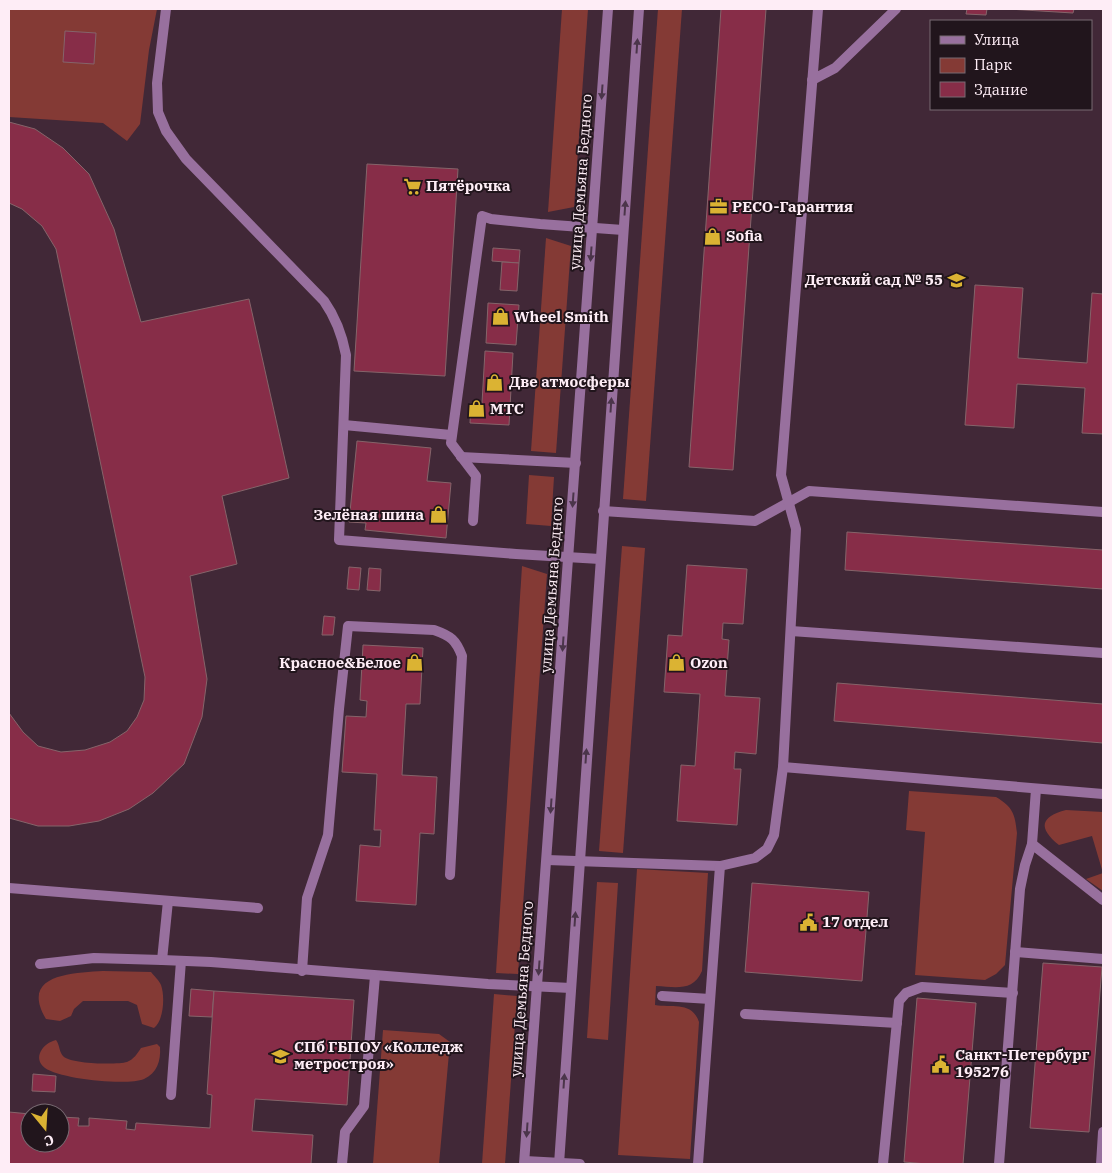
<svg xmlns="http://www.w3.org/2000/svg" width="1112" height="1173" font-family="'IBM Plex Serif',serif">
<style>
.green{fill:#843a35}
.building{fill:#872d48;stroke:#85646a}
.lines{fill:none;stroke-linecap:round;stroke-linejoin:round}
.service{stroke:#98709e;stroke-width:10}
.tertiary{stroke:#98709e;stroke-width:10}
.oneway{fill:#4b354a}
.labels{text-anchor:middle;stroke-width:4;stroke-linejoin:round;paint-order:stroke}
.street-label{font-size:15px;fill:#feedf6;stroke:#21151c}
.poi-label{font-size:15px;font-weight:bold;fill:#feedf6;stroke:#21151c;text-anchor:start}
</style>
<rect width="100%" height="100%" fill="#412837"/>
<g class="green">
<path d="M9,9H157L149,50L140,124L127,141L103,123L9,117Z"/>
<path d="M562,9H588L574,207L548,212Z"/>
<path d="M658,9H682L646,501L623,499Z"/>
<path d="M546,238L571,246L556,453L531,451Z"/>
<path d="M529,475L554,477L551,526L526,524Z"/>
<path d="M622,546L645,548L623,853L599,851Z"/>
<path d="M522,566L547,574L518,974L496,973Z"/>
<path d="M909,791L996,797C1013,807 1015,814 1017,833L1005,965L996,974L985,980L915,975L925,832L906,830Z"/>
<path d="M1066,810L1103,812V891L1086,879L1103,873L1092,836L1059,845C1038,828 1040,817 1066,810Z"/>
<path d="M637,869L708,873L702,971C693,992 675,987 656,986L655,1005C672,1008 692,1001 699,1022L690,1159L618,1155Z"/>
<path d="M597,882L618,883L608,1040L587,1038Z"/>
<path d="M103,971L151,972C154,976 159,980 161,985C165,996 164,1020 154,1028L142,1024L137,1005L128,1001H83L74,1009L71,1016L60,1021L46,1019C19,974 73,973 103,971Z"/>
<path d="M494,994L517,996L505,1164H482Z"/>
<path d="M383,1030L439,1034L450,1042L439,1164H373Z"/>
<path d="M56,1040C60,1045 59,1053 64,1057C73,1064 117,1065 127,1062C134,1059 137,1054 141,1048L157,1044L160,1047C161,1061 157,1073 144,1079C127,1086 60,1079 45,1068C32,1058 43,1043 56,1040Z"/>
</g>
<g class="building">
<path d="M721,9H766L733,470L689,467Z"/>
<path d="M967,9H987L986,15L966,14Z"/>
<path d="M1008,9H1074L1073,13Z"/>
<path d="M65,31L96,33L94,64L63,62Z"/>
<path d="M9,122L35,129L63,148L89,174L114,229L141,322L249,299L289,478L222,496L237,564L190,576L207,679L202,717L184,764L153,793L129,809L99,821L69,826H38L9,818V713L23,732L38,746L61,752L85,750L110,742L127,731L137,717L144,700L145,677L56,249L42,226L22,209L9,203Z"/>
<path d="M367,164L458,169L445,376L354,371Z"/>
<path d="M493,248L520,250L519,263L492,261Z"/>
<path d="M502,262L519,263L517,291L500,290Z"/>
<path d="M975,285L1023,288L1018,358L1087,363L1092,293L1103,294V434L1082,433L1085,388L1017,384L1014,428L965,425Z"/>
<path d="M488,303L519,305L516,345L486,343Z"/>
<path d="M485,351L513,353L509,425L470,423L471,403H482Z"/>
<path d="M357,441L431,448L427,481L451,483L446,538L365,530L366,523L349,522Z"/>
<path d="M847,532L1103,550V589L845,570Z"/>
<path d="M687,565L747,569L743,624L723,623L722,639L729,640L725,696L760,698L756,754L735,752L734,769H741L737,825L677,821L681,765L695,766L700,694L664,692L668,635L682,636Z"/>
<path d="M349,567L361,568L359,590L347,589Z"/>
<path d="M369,568L381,569L380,591L367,590Z"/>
<path d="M324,616L335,617L333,635H322Z"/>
<path d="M363,645L423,648L420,704H406L402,775L437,777L434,834L420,833L416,905L356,901L360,845L380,847L381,830H374L377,774L342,772L346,716L366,717L367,701L360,700Z"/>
<path d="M837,683L1103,704V743L834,721Z"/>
<path d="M752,883L869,892L862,981L745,972Z"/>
<path d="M1043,963L1102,967L1089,1132L1030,1128Z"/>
<path d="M191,989L214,991L212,1017L189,1016Z"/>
<path d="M214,991L354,1000L347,1105L255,1099L252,1131L313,1135L311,1164H9V1112L30,1114V1143H60V1117L79,1118L78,1126H89V1118L127,1121L126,1129L135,1130L136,1123L210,1128L212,1095L207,1094Z"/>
<path d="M917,998L976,1003L963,1164H927L904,1162Z"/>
<path d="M33,1074L56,1076L55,1092L32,1091Z"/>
</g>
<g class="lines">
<g class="service">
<path d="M166,9L157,83L158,112L166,131L186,159L324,301C336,318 342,334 346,355L339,540L516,554L600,559"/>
<path d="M812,80L835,68L896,9"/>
<path d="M344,425L451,435"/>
<path d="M461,457L576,463"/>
<path d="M603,511L755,521L809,491L1103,512"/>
<path d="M473,521L476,476L451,443L482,216L491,219L540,224L623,230"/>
<path d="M791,631L1103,653"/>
<path d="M783,767L1103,794"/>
<path d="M1032,844L1036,789"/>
<path d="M547,860L720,866L755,858L767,849L774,835L783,767L796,529L781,475L818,9"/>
<path d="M9,888L258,908"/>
<path d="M1015,952L1103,959"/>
<path d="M162,960L168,901"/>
<path d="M40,964L94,958L162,960L211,962L488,984L571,988"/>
<path d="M302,971L307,898L328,835L339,709L348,626L434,630C451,636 456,640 462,656L450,875"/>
<path d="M662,996L710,999"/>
<path d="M745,1014L897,1023"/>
<path d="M171,1095L181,961"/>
<path d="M525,1161L580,1164"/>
<path d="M342,1164L345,1132L364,1106L375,976"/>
<path d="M698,1164L720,866"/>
<path d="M883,1164L899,1001L906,993L922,987L1013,993"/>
<path d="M999,1164L1020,889L1025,865L1032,844L1103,900"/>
<path d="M1101,1164L1103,1132"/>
</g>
<g class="tertiary">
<path d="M524,1164L608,9"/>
<path d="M559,1164L639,9"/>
</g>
</g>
<defs><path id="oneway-solid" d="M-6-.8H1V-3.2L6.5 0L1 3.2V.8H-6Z" transform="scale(1.25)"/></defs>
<g class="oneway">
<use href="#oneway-solid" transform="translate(637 46) rotate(-86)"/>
<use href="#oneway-solid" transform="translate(602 92) rotate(94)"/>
<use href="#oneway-solid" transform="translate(625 208) rotate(-86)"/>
<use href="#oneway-solid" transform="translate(591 254) rotate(94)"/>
<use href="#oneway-solid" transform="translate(611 405) rotate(-86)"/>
<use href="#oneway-solid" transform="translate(573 500) rotate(94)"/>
<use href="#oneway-solid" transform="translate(563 644) rotate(94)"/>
<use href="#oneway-solid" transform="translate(586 756) rotate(-86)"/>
<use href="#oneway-solid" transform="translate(551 806) rotate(94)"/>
<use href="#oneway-solid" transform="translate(575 919) rotate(-86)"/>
<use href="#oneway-solid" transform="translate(539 968) rotate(94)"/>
<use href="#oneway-solid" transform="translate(564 1081) rotate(-86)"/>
<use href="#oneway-solid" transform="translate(527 1130) rotate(94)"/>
</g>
<defs>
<symbol id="supermarket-bare" viewBox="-9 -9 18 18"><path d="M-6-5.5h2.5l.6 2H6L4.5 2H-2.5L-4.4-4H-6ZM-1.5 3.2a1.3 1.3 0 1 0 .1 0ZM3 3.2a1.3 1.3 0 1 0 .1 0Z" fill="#dbb333" stroke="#21151c" stroke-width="2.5" paint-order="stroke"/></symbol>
<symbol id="office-bare" viewBox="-9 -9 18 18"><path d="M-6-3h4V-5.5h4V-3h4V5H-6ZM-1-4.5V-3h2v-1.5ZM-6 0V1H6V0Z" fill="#dbb333" stroke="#21151c" stroke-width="2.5" paint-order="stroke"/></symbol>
<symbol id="shop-bare" viewBox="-9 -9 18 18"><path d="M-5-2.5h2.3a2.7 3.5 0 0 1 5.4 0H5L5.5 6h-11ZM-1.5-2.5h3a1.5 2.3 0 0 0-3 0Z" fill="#dbb333" stroke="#21151c" stroke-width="2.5" paint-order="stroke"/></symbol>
<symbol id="school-bare" viewBox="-9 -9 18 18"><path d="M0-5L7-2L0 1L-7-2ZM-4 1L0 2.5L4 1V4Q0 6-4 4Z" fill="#dbb333" stroke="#21151c" stroke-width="2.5" paint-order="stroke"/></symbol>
<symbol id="civic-bare" viewBox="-9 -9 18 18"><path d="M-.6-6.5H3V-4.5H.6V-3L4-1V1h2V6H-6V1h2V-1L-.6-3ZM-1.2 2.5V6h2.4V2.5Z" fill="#dbb333" stroke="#21151c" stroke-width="2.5" paint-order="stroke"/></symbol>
<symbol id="university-bare" viewBox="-9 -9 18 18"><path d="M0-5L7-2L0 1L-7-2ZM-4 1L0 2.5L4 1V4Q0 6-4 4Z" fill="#dbb333" stroke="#21151c" stroke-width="2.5" paint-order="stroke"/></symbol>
</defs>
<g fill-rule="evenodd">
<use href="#supermarket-bare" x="400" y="174" width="25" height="25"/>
<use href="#office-bare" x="706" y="194" width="25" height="25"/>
<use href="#shop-bare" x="700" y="224" width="25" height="25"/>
<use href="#school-bare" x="944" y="268" width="25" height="25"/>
<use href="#shop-bare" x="488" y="304" width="25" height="25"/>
<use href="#shop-bare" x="482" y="370" width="25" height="25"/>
<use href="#shop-bare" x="464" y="396" width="25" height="25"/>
<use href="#shop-bare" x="426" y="502" width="25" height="25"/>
<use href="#shop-bare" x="402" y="650" width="25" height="25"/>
<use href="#shop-bare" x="664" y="650" width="25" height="25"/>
<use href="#civic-bare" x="796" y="910" width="25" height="25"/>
<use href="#university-bare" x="268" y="1044" width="25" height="25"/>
<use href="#civic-bare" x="928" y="1052" width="25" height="25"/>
</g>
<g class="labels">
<g class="street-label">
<text transform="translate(581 182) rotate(-86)" y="5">улица Демьяна Бедного</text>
<text transform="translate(552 585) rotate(-86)" y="5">улица Демьяна Бедного</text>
<text transform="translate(522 989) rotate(-86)" y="5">улица Демьяна Бедного</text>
</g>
<g class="poi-label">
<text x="426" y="191">Пятёрочка</text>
<text x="732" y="212">РЕСО-Гарантия</text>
<text x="726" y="241">Sofia</text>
<text x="943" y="285" text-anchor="end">Детский сад № 55</text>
<text x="514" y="322">Wheel Smith</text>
<text x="509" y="387">Две атмосферы</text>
<text x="490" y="414">МТС</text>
<text x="424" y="520" text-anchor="end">Зелёная шина</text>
<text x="401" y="668" text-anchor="end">Красное&amp;Белое</text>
<text x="690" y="668">Ozon</text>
<text x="822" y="927">17 отдел</text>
<text x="294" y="1052">СПб ГБПОУ «Колледж<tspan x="294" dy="17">метростроя»</tspan></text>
<text x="955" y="1060">Санкт-Петербург<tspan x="955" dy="17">195276</tspan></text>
</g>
</g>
<rect width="1112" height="1173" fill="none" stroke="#feedf6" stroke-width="20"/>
<rect x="930" y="20" width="162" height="90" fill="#21151c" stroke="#796b73"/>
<rect x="940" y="36" width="25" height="8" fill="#98709e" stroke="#796b73"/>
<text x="974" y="45" font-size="15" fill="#feedf6">Улица</text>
<rect x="940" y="58" width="25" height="15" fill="#843a35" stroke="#796b73"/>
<text x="974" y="70" font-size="15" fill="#feedf6">Парк</text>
<rect x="940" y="82" width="25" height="15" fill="#872d48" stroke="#796b73"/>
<text x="974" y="95" font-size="15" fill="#feedf6">Здание</text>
<g transform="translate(45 1128) rotate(162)"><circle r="24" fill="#21151c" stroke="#796b73"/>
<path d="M0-4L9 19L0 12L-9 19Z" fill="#dbb333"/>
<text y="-8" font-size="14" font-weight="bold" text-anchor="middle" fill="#feedf6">С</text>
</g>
</svg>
